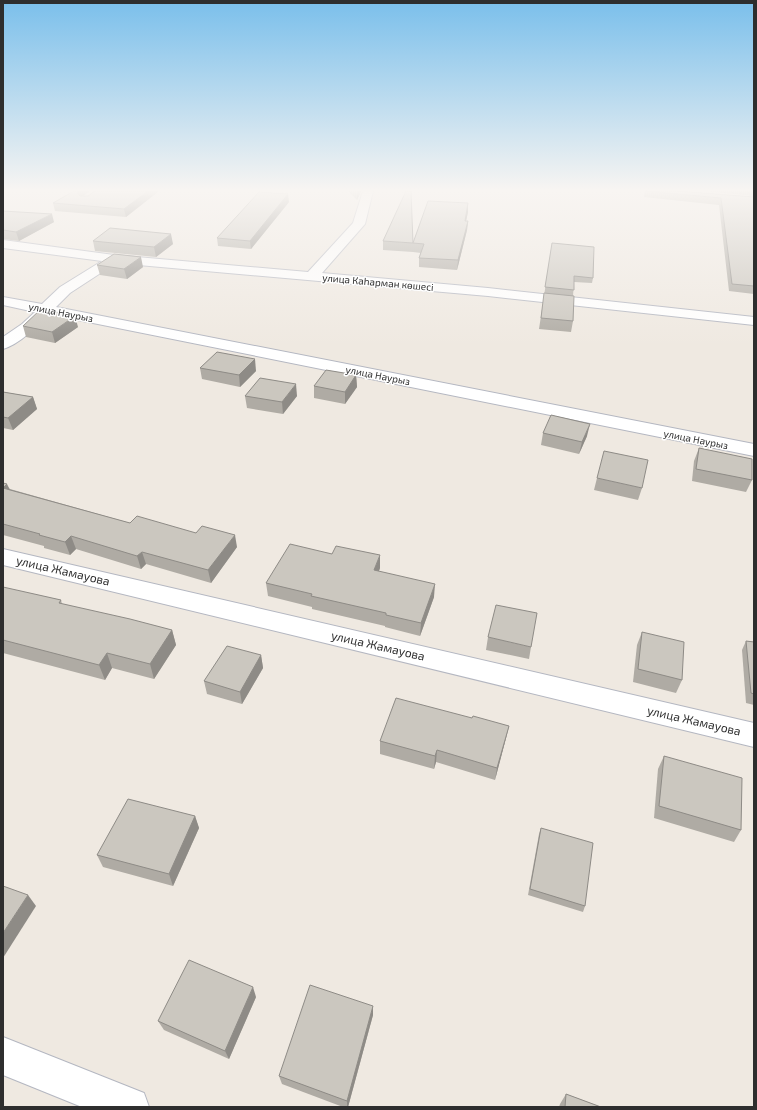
<svg xmlns="http://www.w3.org/2000/svg" width="757" height="1110" font-family="'Exo 2',sans-serif">
<style>
.lines{fill:none;stroke-linecap:round;stroke-linejoin:round}
.minor-casing{stroke:#b4b7c1;stroke-width:2}
.minor{fill:#fff;fill-rule:evenodd}
.wall{fill:#afaba4}
.shaded-wall{fill:#8e8b86}
.building{fill:#cbc7bf;stroke:#8e8b86}
.labels{text-anchor:middle;stroke-width:3;stroke-linejoin:round;paint-order:stroke}
.far-street-label{font-size:10px;fill:#2e2e2e;stroke:#fff}
.street-label{font-size:12px;fill:#2e2e2e;stroke:#fff}
</style>
<rect width="100%" height="100%" fill="#efe9e1"/>
<g class="lines">
<defs>
<g id="minor">
<path d="M363,191H373L365,224L322,273L488,288L754,317V325L488,296L116,263L70,293L56,307L754,444V456L48,314C36,327 20,344 3,349V337L22,324L35,312L3,305V297L42,304L60,287L102,261L3,248V240L114,255L308,272L353,223Z"/>
<path d="M3,549L754,723V747L3,565Z"/>
<path d="M3,1037L144,1093L149,1107H82L3,1075Z"/>
</g>
</defs>
<use href="#minor" class="minor-casing"/>
<use href="#minor" class="minor"/>
</g>
<g class="wall">
<path d="M159,191L126,217L55,211L53,203L83,196Z"/>
<path d="M348,191H361L357,200Z"/>
<path d="M645,191H676L754,197V294L729,291L719,205L644,197Z"/>
<path d="M704,191H754V196Z"/>
<path d="M289,202L251,249L218,246L217,238Z"/>
<path d="M468,203V212L466,221H468L467,230L457,270L419,267V258L421,253L413,252V243Z"/>
<path d="M3,211L54,222L19,241L3,239Z"/>
<path d="M93,241L173,244L156,257L95,251Z"/>
<path d="M383,241L413,243V252L383,250Z"/>
<path d="M552,243L593,278L592,283L574,282L573,296V321L571,332L539,329Z"/>
<path d="M97,265L143,267L127,279L100,275Z"/>
<path d="M23,326L78,327L55,343L26,337Z"/>
<path d="M200,368L256,371L240,387L202,379Z"/>
<path d="M356,375L357,387L345,404L314,398V386Z"/>
<path d="M3,392L33,397L37,409L13,430L3,428Z"/>
<path d="M245,396H297L283,414L247,408Z"/>
<path d="M543,433L587,436L579,454L541,445Z"/>
<path d="M699,448L752,480L746,492L692,481L694,461Z"/>
<path d="M597,478L642,488L638,500L594,490Z"/>
<path d="M3,483L10,489L130,523L237,547L211,583L146,564L141,569L76,549L70,555L44,548V546L3,535Z"/>
<path d="M380,568L379,571L434,597L420,636L385,627V626L312,609V607L268,596L266,583Z"/>
<path d="M3,588L61,600L62,604L172,630L176,645L154,679L112,668L105,680L3,653Z"/>
<path d="M642,632L682,680L676,693L633,682L637,645Z"/>
<path d="M488,637L531,647L529,659L486,650Z"/>
<path d="M746,641L754,642V705L746,703L742,650Z"/>
<path d="M261,655L263,668L242,704L207,694L204,681Z"/>
<path d="M472,718L509,726L506,738L495,780L436,762L434,769L380,754V741Z"/>
<path d="M664,756L741,830L734,842L654,818L658,769Z"/>
<path d="M195,816L199,828L173,886L103,867L97,855Z"/>
<path d="M541,828L585,906L583,912L528,895L539,834Z"/>
<path d="M256,997L229,1059L164,1030L158,1021Z"/>
<path d="M373,1006V1015L348,1107H343L282,1084L279,1076Z"/>
<path d="M566,1094L601,1107H559L560,1104Z"/>
</g>
<g class="shaded-wall">
<path d="M78,191H90L78,200L77,192Z"/>
<path d="M148,191H159L126,217L124,209Z"/>
<path d="M358,191H361L357,200V192Z"/>
<path d="M288,194L289,202L251,249L250,241Z"/>
<path d="M468,203V212L464,230L465,221Z"/>
<path d="M52,214L54,222L19,241L16,232Z"/>
<path d="M468,221L467,230L457,270L458,260Z"/>
<path d="M171,234L173,244L156,257L154,247Z"/>
<path d="M141,257L143,267L127,279L124,269Z"/>
<path d="M75,316L78,327L55,343L52,332Z"/>
<path d="M255,359L256,371L240,387L239,375Z"/>
<path d="M356,375L357,387L345,404V392Z"/>
<path d="M296,384L297,396L283,414L282,402Z"/>
<path d="M33,397L37,409L13,430L8,418Z"/>
<path d="M590,424L587,436L579,454L582,442Z"/>
<path d="M7,484L13,496L3,488Z"/>
<path d="M235,535L237,547L211,583L208,570Z"/>
<path d="M71,536L76,549L70,555L65,542Z"/>
<path d="M142,552L146,564L141,569L137,556Z"/>
<path d="M380,555V568L374,583V570Z"/>
<path d="M435,584L434,597L420,636L421,623Z"/>
<path d="M172,630L176,645L154,679L150,664Z"/>
<path d="M107,653L112,668L105,680L99,665Z"/>
<path d="M261,655L263,668L242,704L240,692Z"/>
<path d="M509,726L506,738L495,780L497,768Z"/>
<path d="M437,750L436,762L434,769L435,756Z"/>
<path d="M195,816L199,828L173,886L169,874Z"/>
<path d="M28,895L36,906L3,958V933Z"/>
<path d="M253,987L256,997L229,1059L225,1051Z"/>
<path d="M373,1006V1015L348,1107H347V1101Z"/>
</g>
<g class="building">
<path d="M74,191H78L77,192L80,196H88L95,191H148L124,209L53,203Z"/>
<path d="M406,191H411L413,243L383,241Z"/>
<path d="M646,191H676L754,197V286L732,284L721,198Z"/>
<path d="M259,192L288,194L250,241L217,238Z"/>
<path d="M428,201L468,203L465,221H468L458,260L419,258L424,244L413,243Z"/>
<path d="M3,211L52,214L16,232L3,230Z"/>
<path d="M110,228L171,234L154,247L93,241Z"/>
<path d="M552,243L594,247L593,278L574,276V290L545,287Z"/>
<path d="M114,254L141,257L124,269L97,265Z"/>
<path d="M544,293L574,296L573,321L541,318Z"/>
<path d="M41,309L75,316L52,332L23,326Z"/>
<path d="M217,352L255,359L239,375L200,368Z"/>
<path d="M326,370L356,375L345,392L314,386Z"/>
<path d="M260,378L296,384L282,402L245,396Z"/>
<path d="M3,392L33,397L8,418L3,417Z"/>
<path d="M551,415L590,424L582,442L543,433Z"/>
<path d="M699,448L752,459V480L696,469Z"/>
<path d="M604,451L648,460L642,488L597,478Z"/>
<path d="M3,483L7,484L3,488L130,523L137,516L196,533L202,526L235,535L208,570L142,552L137,556L71,536L65,542L39,535L40,534L3,524Z"/>
<path d="M290,544L332,554L336,546L380,555L374,570L435,584L421,623L386,615V613L311,596L312,594L266,583Z"/>
<path d="M3,587L61,600L59,603L130,619L172,630L150,664L107,653L99,665L3,640Z"/>
<path d="M496,605L537,613L531,647L488,637Z"/>
<path d="M642,632L684,642L682,680L638,669Z"/>
<path d="M746,641L754,642V694L751,693Z"/>
<path d="M227,646L261,655L240,692L204,681Z"/>
<path d="M396,698L472,718L473,716L509,726L497,768L437,750L435,756L380,741Z"/>
<path d="M664,756L742,778L741,830L659,806Z"/>
<path d="M128,799L195,816L169,874L97,855Z"/>
<path d="M541,828L593,843L585,906L530,889Z"/>
<path d="M3,886L28,895L3,933Z"/>
<path d="M189,960L253,987L225,1051L158,1021Z"/>
<path d="M310,985L373,1006L347,1101L279,1076Z"/>
<path d="M566,1094L601,1107H565Z"/>
</g>
<linearGradient id="sky" x2="0" y2="1"><stop stop-color="#7abfeb"/><stop offset="0.55" stop-color="#f8f5f2"/><stop offset="1" stop-color="#f8f5f2" stop-opacity="0"/></linearGradient>
<rect width="757" height="346" fill="url(#sky)"/>
<g class="labels">
<g class="far-street-label">
<text transform="translate(378 282) rotate(5)" y="4">улица Каһарман көшесі</text>
<text transform="translate(61 312) rotate(11)" y="4">улица Наурыз</text>
<text transform="translate(378 375) rotate(11)" y="4">улица Наурыз</text>
<text transform="translate(696 439) rotate(11)" y="4">улица Наурыз</text>
</g>
<g class="street-label">
<text transform="translate(63 571) rotate(13)" y="4">улица Жамауова</text>
<text transform="translate(378 646) rotate(13)" y="4">улица Жамауова</text>
<text transform="translate(694 721) rotate(13)" y="4">улица Жамауова</text>
</g>
</g>
<rect width="757" height="1110" fill="none" stroke="#2e2e2e" stroke-width="8"/>
</svg>
